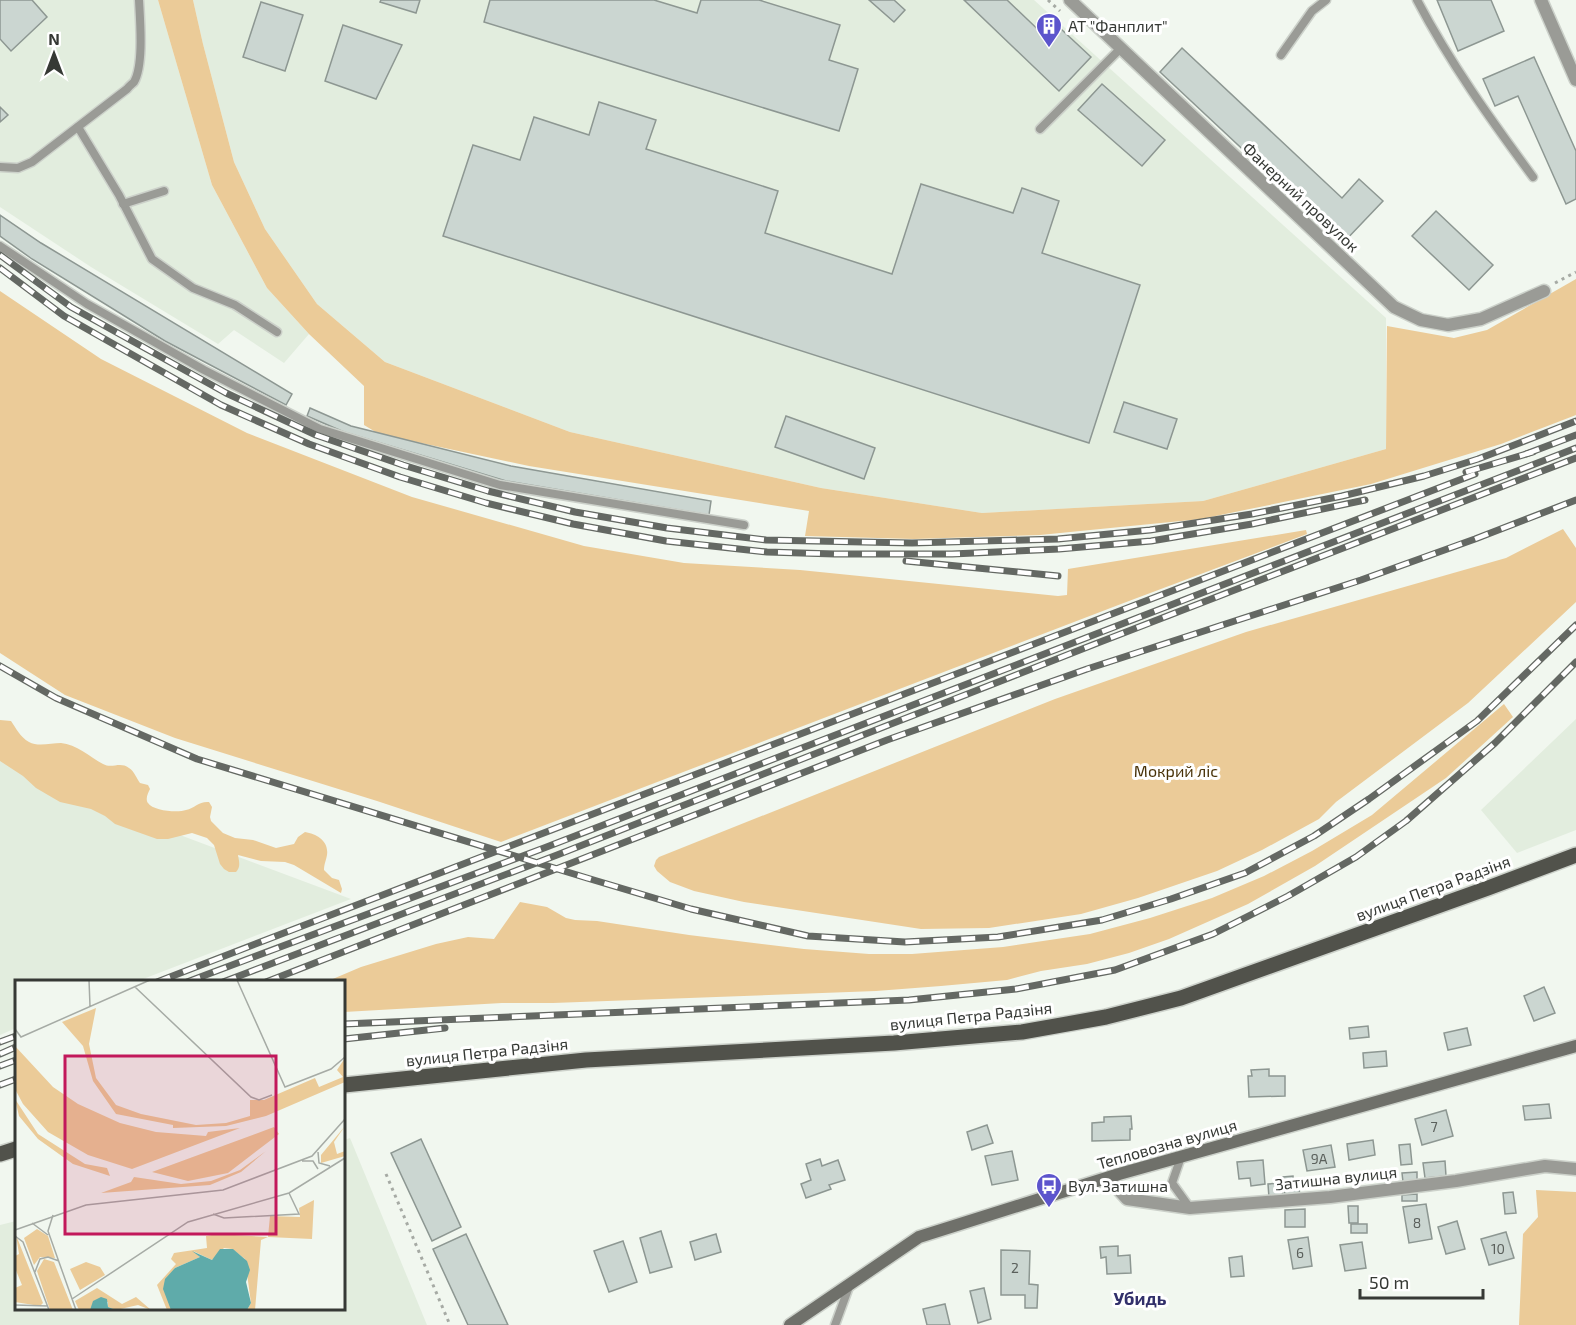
<svg xmlns="http://www.w3.org/2000/svg" width="1576" height="1325" font-family="'Exo 2',sans-serif">
<style>
.built{fill:#e2edde}
.green{fill:#ebcb98}
.building{fill:#cbd6d1;stroke:#8d9792;stroke-width:1.5}
.lines{fill:none;stroke-linecap:round;stroke-linejoin:round}
.lane-casing{stroke:#ccd1ca;stroke-width:11}
.street-casing{stroke:#ccd1ca;stroke-width:15}
.secondary-casing{stroke:#ccd1ca;stroke-width:15}
.primary-casing{stroke:#ccd1ca;stroke-width:18}
.path{stroke:#a6aaa4;stroke-width:3;stroke-dasharray:3 4.5;stroke-linecap:butt}
.lane{stroke:#9a9b96;stroke-width:8}
.street{stroke:#9a9b96;stroke-width:12}
.secondary{stroke:#6f706a;stroke-width:12}
.primary{stroke:#51524b;stroke-width:15}
.rail-casing{stroke:#646863;stroke-width:7}
.rail{stroke:#fff;stroke-width:4.5;stroke-dasharray:14;stroke-linecap:butt}
.labels{text-anchor:middle;stroke-width:6;stroke-linejoin:round;paint-order:stroke}
.number-label{font-size:14px;fill:#5b605c}
.poi-label{font-size:16px;fill:#363935;stroke:#fff;text-anchor:start}
.street-label{font-size:16px;fill:#363935;stroke:#fff}
.park-label{font-size:16px;fill:#483208;stroke:#fff}
.neighbourhood-label{font-size:18px;font-weight:bold;fill:#32306b;stroke:#fff}
.inset-road{fill:none;stroke:#a6aba5;stroke-width:1.5}
.view{fill:#c2185b;fill-opacity:0.15;stroke:#c2185b;stroke-width:3}
.inset-edge{fill:none;stroke:#363935;stroke-width:3}
</style>
<rect width="100%" height="100%" fill="#f1f7ef"/>
<g class="built">
<path d="M0,0H158L212,185L267,288L309,334L284,363L234,330L218,344L91,267L0,207Z"/>
<path d="M193,0H1034L1386,318V449L1203,501L982,513L821,488L570,432L385,362L317,304L265,229L234,162L203,44Z"/>
<path d="M1576,719V830L1517,853L1481,810Z"/>
<path d="M0,745L92,802L351,899L138,981L16,982V1028L0,1035Z"/>
<path d="M350,1138L427,1325H0V1225L16,1221V1308H344V1140Z"/>
</g>
<g class="green">
<path d="M158,0H193L203,44L234,162L265,229L317,304L385,362L570,432L821,488L982,513L1203,501L1386,449L1387,326L1454,338L1487,330L1576,279V415L1501,444L1371,484L1201,519L1040,535L914,539L805,536L809,511L529,466L379,434L364,425V386L309,334L267,288L212,185Z"/>
<path d="M0,291L101,359L247,433L412,497L584,546L684,563L800,570L1058,596L1067,595L1068,569L1306,530L1307,534L1121,604L501,842L377,801L175,738L65,695L0,653Z"/>
<path d="M1563,529L1576,548V602L1468,703L1336,802L1319,819L1262,850L1217,871L1138,898L1081,914L989,928L921,929L744,902L694,891L670,882L657,871L654,866L656,860L659,857L1055,699L1246,632L1506,558Z"/>
<path d="M1504,704L1513,717L1446,778L1315,866L1248,904L1169,939L1129,953L1087,964L1041,971L1007,980L941,986L876,991L553,1003H502L344,1012V982L328,981L361,967L436,944L468,937L494,939L520,902L547,907L566,918L575,920L597,921L689,935L804,949L869,954H912L1003,947L1090,934L1150,918L1212,898L1264,876L1312,851L1372,815Z"/>
<path d="M0,720L11,721C16,728 20,737 29,742C38,747 51,743 61,743C76,744 90,757 103,764C112,769 120,761 129,768C135,772 136,778 140,783L148,785L150,789C148,793 145,799 148,803C153,811 178,813 186,810C195,808 199,801 209,802L212,807L210,817L211,821L223,833L235,838L253,840L276,848L294,844L298,837L305,832C317,834 329,841 327,855C326,861 324,864 324,870L332,878L339,880L342,889L341,893L294,865L285,862L261,861L238,855C239,862 241,866 236,872H229L224,869L220,864L214,845L207,838L192,833L168,839H157L115,824L105,816L91,809L60,802L36,788L23,776L0,761Z"/>
<path d="M1536,1190L1576,1192V1325H1519L1523,1234L1538,1217Z"/>
</g>
<g class="building">
<path d="M0,0H32L47,17L11,51L0,39Z"/>
<path d="M381,0H420L416,13L380,2Z"/>
<path d="M490,0H654L697,13L701,0H759L840,25L829,60L858,69L839,131L484,22Z"/>
<path d="M869,0H894L905,10L894,22Z"/>
<path d="M964,0H1007L1050,41L1061,29L1091,57L1059,91Z"/>
<path d="M1437,0H1491L1504,31L1458,51Z"/>
<path d="M261,2L303,15L285,71L243,57Z"/>
<path d="M343,25L402,45L376,99L325,81Z"/>
<path d="M1182,48L1342,198L1359,179L1383,201L1343,243L1160,72Z"/>
<path d="M1534,57L1576,151V199L1566,204L1518,96L1495,106L1483,79Z"/>
<path d="M1102,84L1165,140L1142,166L1078,110Z"/>
<path d="M599,102L656,120L646,149L778,191L765,233L892,274L921,184L1013,213L1022,188L1059,201L1042,253L1140,285L1089,443L443,236L473,145L520,160L534,117L589,135Z"/>
<path d="M0,107L8,115L0,122Z"/>
<path d="M1436,211L1493,265L1469,290L1412,236Z"/>
<path d="M0,215L41,243L292,394L286,405L165,341L32,259L0,236Z"/>
<path d="M1124,402L1177,419L1167,449L1114,432Z"/>
<path d="M310,408L351,426L511,466L711,501L709,515L506,481L344,432L307,416Z"/>
<path d="M786,416L875,448L864,479L775,447Z"/>
<path d="M1544,987L1555,1013L1534,1021L1524,996Z"/>
<path d="M1368,1026L1369,1037L1350,1039L1349,1028Z"/>
<path d="M1467,1028L1471,1045L1448,1050L1444,1033Z"/>
<path d="M1386,1051L1387,1066L1364,1068L1363,1053Z"/>
<path d="M1269,1069V1076H1285V1096L1249,1097L1248,1076H1252L1251,1070Z"/>
<path d="M1549,1104L1551,1118L1525,1120L1523,1106Z"/>
<path d="M1446,1110L1453,1136L1422,1145L1415,1119Z"/>
<path d="M1131,1116L1132,1129H1130V1140L1092,1141V1123L1104,1122V1117Z"/>
<path d="M987,1125L993,1143L972,1150L967,1132Z"/>
<path d="M421,1139L461,1227L432,1241L391,1153Z"/>
<path d="M1373,1140L1375,1155L1349,1160L1347,1144Z"/>
<path d="M1410,1144L1412,1164L1401,1165L1399,1145Z"/>
<path d="M1331,1145L1335,1167L1307,1171L1303,1150Z"/>
<path d="M1012,1151L1018,1180L992,1185L985,1156Z"/>
<path d="M820,1159L822,1166L838,1160L845,1180L829,1185L831,1189L806,1198L801,1184L811,1180L806,1164Z"/>
<path d="M1263,1160L1265,1184L1251,1186L1250,1178L1239,1179L1237,1162Z"/>
<path d="M1445,1161L1446,1176L1425,1178L1423,1163Z"/>
<path d="M1417,1172V1181L1403,1182L1402,1173Z"/>
<path d="M1293,1176L1294,1188H1299L1300,1196L1285,1197L1283,1177Z"/>
<path d="M1282,1183L1283,1197L1269,1198L1268,1184Z"/>
<path d="M1513,1192L1516,1213L1505,1214L1503,1193Z"/>
<path d="M1417,1194V1201H1402V1195Z"/>
<path d="M1426,1204L1432,1239L1409,1243L1403,1207Z"/>
<path d="M1348,1206H1358V1223H1349Z"/>
<path d="M1305,1209V1227H1285V1210Z"/>
<path d="M1457,1221L1465,1249L1446,1254L1438,1227Z"/>
<rect x="1351" y="1224" width="16" height="9"/>
<path d="M661,1231L672,1267L650,1273L640,1238Z"/>
<path d="M1506,1232L1514,1258L1489,1265L1481,1239Z"/>
<path d="M466,1234L508,1325H468L433,1249Z"/>
<path d="M716,1234L721,1252L695,1260L690,1242Z"/>
<path d="M1308,1237L1312,1266L1293,1269L1288,1240Z"/>
<path d="M623,1241L637,1282L609,1292L594,1251Z"/>
<path d="M1362,1242L1366,1268L1345,1271L1340,1245Z"/>
<path d="M1118,1246V1256L1130,1255L1131,1273L1107,1274L1106,1257L1101,1258L1100,1247Z"/>
<path d="M1001,1250L1030,1251L1029,1284L1038,1285L1037,1308H1025V1295H1001Z"/>
<path d="M1242,1256L1244,1276L1231,1277L1229,1258Z"/>
<path d="M984,1288L991,1319L978,1323L970,1291Z"/>
<path d="M945,1304L950,1325H927L923,1309Z"/>
</g>
<g class="lines">
<defs>
<g id="lane">
<path d="M1417,0C1450,63 1491,120 1533,177"/>
<path d="M1281,55L1312,11L1326,0"/>
<path d="M78,127L119,195L152,259L193,288L235,305L277,332"/>
<path d="M1040,129L1121,48"/>
<path d="M0,167L18,168L32,162L127,89C129,86 132,84 134,82C144,65 140,20 139,0"/>
<path d="M123,204L164,191"/>
<path d="M0,246L87,304L204,370L320,429L500,485L744,525"/>
<path d="M1181,1157L1172,1183L1190,1208"/>
<path d="M835,1325L850,1284"/>
</g>
<g id="street">
<path d="M1070,0L1394,307L1421,320L1448,325L1481,319L1544,291"/>
<path d="M1541,0L1576,80"/>
<path d="M1108,1178L1127,1199L1190,1208L1330,1197L1456,1181L1545,1166L1576,1169"/>
</g>
<path id="secondary" d="M790,1325L919,1237L1119,1174L1576,1046"/>
<g id="primary">
<path d="M344,1085L586,1060L894,1043L1022,1032L1106,1017L1181,998L1488,888L1576,855"/>
<path d="M0,1154L16,1149"/>
</g>
</defs>
<use href="#lane" class="lane-casing"/>
<use href="#street" class="street-casing"/>
<use href="#secondary" class="secondary-casing"/>
<use href="#primary" class="primary-casing"/>
<g class="path">
<path d="M1048,0L1060,11"/>
<path d="M1555,283L1576,272"/>
<path d="M386,1174L450,1325"/>
</g>
<use href="#lane" class="lane"/>
<use href="#street" class="street"/>
<use href="#secondary" class="secondary"/>
<use href="#primary" class="primary"/>
<defs>
<g id="rail">
<path d="M0,255L71,307L226,393L316,435L403,465L488,491L575,512L667,528L766,540L912,543L1058,539L1150,530L1252,514L1342,496L1375,488L1424,476L1478,459L1576,421"/>
<path d="M0,268L64,316L221,405L309,444L400,477L486,503L573,524L666,541L767,552L835,554H952L1059,549L1151,541L1252,524L1365,500"/>
<path d="M1526,454L1576,435"/>
<path d="M1466,472L1533,452"/>
<path d="M906,561L1058,576"/>
<path d="M0,666L56,698L197,759L587,878L691,909L808,936L905,942L998,937L1102,920L1171,899L1245,873L1314,836L1369,799L1477,721L1576,625"/>
<path d="M157,982L1475,474"/>
<path d="M187,982L544,848L1576,448"/>
<path d="M223,982L557,855L1095,644L1576,458"/>
<path d="M266,982L887,740L1087,669L1361,580L1475,539L1576,500"/>
<path d="M344,1024L909,1000L1016,989L1115,970L1213,934L1288,896L1356,857L1406,821L1495,743L1576,662"/>
<path d="M344,1039L445,1028"/>
<path d="M0,1042L16,1036"/>
<path d="M0,1054L16,1047"/>
<path d="M0,1066L16,1060"/>
<path d="M0,1085L16,1079"/>
</g>
</defs>
<use href="#rail" class="rail-casing"/>
<use href="#rail" class="rail"/>
</g>
<defs>
<symbol id="building-pin" viewBox="-11 -11 22 30"><path d="M0 17L-7.5 6A9.5 9.5 0 1 1 7.5 6Z" fill="#5c54cc" stroke="#fff"/><path d="M-4-6H4V6H1V3H-1V6H-4ZM-2.5-4.3h1.7v1.8h-1.7ZM.8-4.3h1.7v1.8H.8ZM-2.5-1h1.7V.8h-1.7ZM.8-1h1.7V.8H.8Z" fill="#fff"/></symbol>
<symbol id="bus-pin" viewBox="-11 -11 22 30"><path d="M0 17L-7.5 6A9.5 9.5 0 1 1 7.5 6Z" fill="#5c54cc" stroke="#fff"/><path d="M-5-6H5V4H4V6H2V4H-2V6H-4V4H-5ZM-3.5-4V0h7V-4ZM-3.5 1.2v1.5H-2V1.2ZM2 1.2v1.5H3.5V1.2Z" fill="#fff"/></symbol>
</defs>
<g fill-rule="evenodd">
<use href="#building-pin" x="1034" y="11" width="30" height="40"/>
<use href="#bus-pin" x="1034" y="1171" width="30" height="40"/>
</g>
<g class="labels">
<g class="number-label">
<text x="1434" y="1132">7</text>
<text x="1319" y="1164">9А</text>
<text x="1417" y="1228">8</text>
<text x="1498" y="1254">10</text>
<text x="1300" y="1258">6</text>
<text x="1015" y="1273">2</text>
</g>
<g class="poi-label">
<text x="1068" y="32">АТ "Фанплит"</text>
<text x="1068" y="1192">Вул. Затишна</text>
</g>
<g class="street-label">
<text transform="translate(1301 197) rotate(43)" y="6">Фанерний провулок</text>
<text transform="translate(1433 888) rotate(-20)" y="6">вулиця Петра Радзіня</text>
<text transform="translate(971 1016) rotate(-6)" y="6">вулиця Петра Радзіня</text>
<text transform="translate(487 1052) rotate(-6)" y="6">вулиця Петра Радзіня</text>
<text transform="translate(1167 1144) rotate(-16)" y="6">Тепловозна вулиця</text>
<text transform="translate(1336 1178) rotate(-6)" y="6">Затишна вулиця</text>
</g>
<g class="park-label">
<text x="1176" y="777">Мокрий ліс</text>
</g>
<g class="neighbourhood-label">
<text x="1140" y="1305">Убидь</text>
</g>
</g>
<g transform="translate(15 980)">
<rect width="330" height="330" fill="#f1f7ef"/>
<path d="M81,28L74,64L81,98L101,125L126,134L181,145L211,143L235,136V120H249L300,98L304,107L328,97L322,90L330,78V102L251,136L211,146L158,148V145L101,134L78,101L68,66L47,42ZM0,66L38,107L63,124L105,143L141,152L191,156L193,152L225,148L117,189L73,175L33,152L8,124L0,109ZM0,119L23,154L70,184L92,188L95,196L58,184L23,159L4,136ZM330,146L319,162L322,174L330,171V176L306,183V175ZM259,147L264,154L213,193L173,201L137,192ZM251,171L226,192L195,205L86,213L116,202L119,197L166,204L196,201L225,190ZM299,220L297,259L253,257L246,260L240,330H232L236,323L230,279L217,269L209,268L197,280L178,271L185,277L160,288L149,311L156,321V330H152L142,305L161,284L156,279L159,273L192,268L191,256L202,254L253,257L255,236L285,237L284,228ZM22,249L33,256L40,278L25,277L19,285L9,258ZM1,255L28,323L25,326L0,322V308L7,305L0,288V276L4,274ZM29,279L39,282L58,330H35L22,291ZM71,282L85,287L90,295L65,310L55,289ZM82,308L107,324L121,317L136,330L123,325L101,330L93,327V322L80,321L75,330H64L60,321Z" fill="#ebcb98"/>
<path d="M205,269H218L232,281L235,290L231,302L236,323L232,330H156L148,309L150,299L160,288L185,277L177,271L197,280ZM86,317L92,319L93,327L101,330H75L78,321Z" fill="#5fabaa"/>
<path class="inset-road" d="M74,0L75,26M222,0L270,107L316,89L330,77M120,7L236,117L244,120L257,115M0,49L6,57L135,0M303,172L304,183L315,186M287,181H298L303,189M198,234L209,238L284,234L274,213M38,235L33,251L61,330M17,243L33,255M0,250L71,225L208,210L297,176L330,139M0,256L8,262L34,330M20,292L25,279L33,277L44,281M57,319L173,242L274,213L330,178M0,325L33,326"/>
<path class="view" d="M50,76H261V254H50Z"/>
<rect width="330" height="330" class="inset-edge"/>
</g>
<g transform="translate(54 54)" stroke="#ffffff" stroke-width="4.5" paint-order="stroke">
<path d="M0-4.5L10 22L0 15L-10 22Z" fill="#363935"/>
<text y="-9" font-size="16" font-weight="bold" text-anchor="middle" fill="#363935">N</text>
</g>
<path d="M1360 1289v9h123v-9" fill="none" stroke="#363935" stroke-width="3"/>
<text x="1369" y="1289" font-size="18" fill="#363935" stroke="#ffffff" stroke-width="4.5" paint-order="stroke">50 m</text>
</svg>
